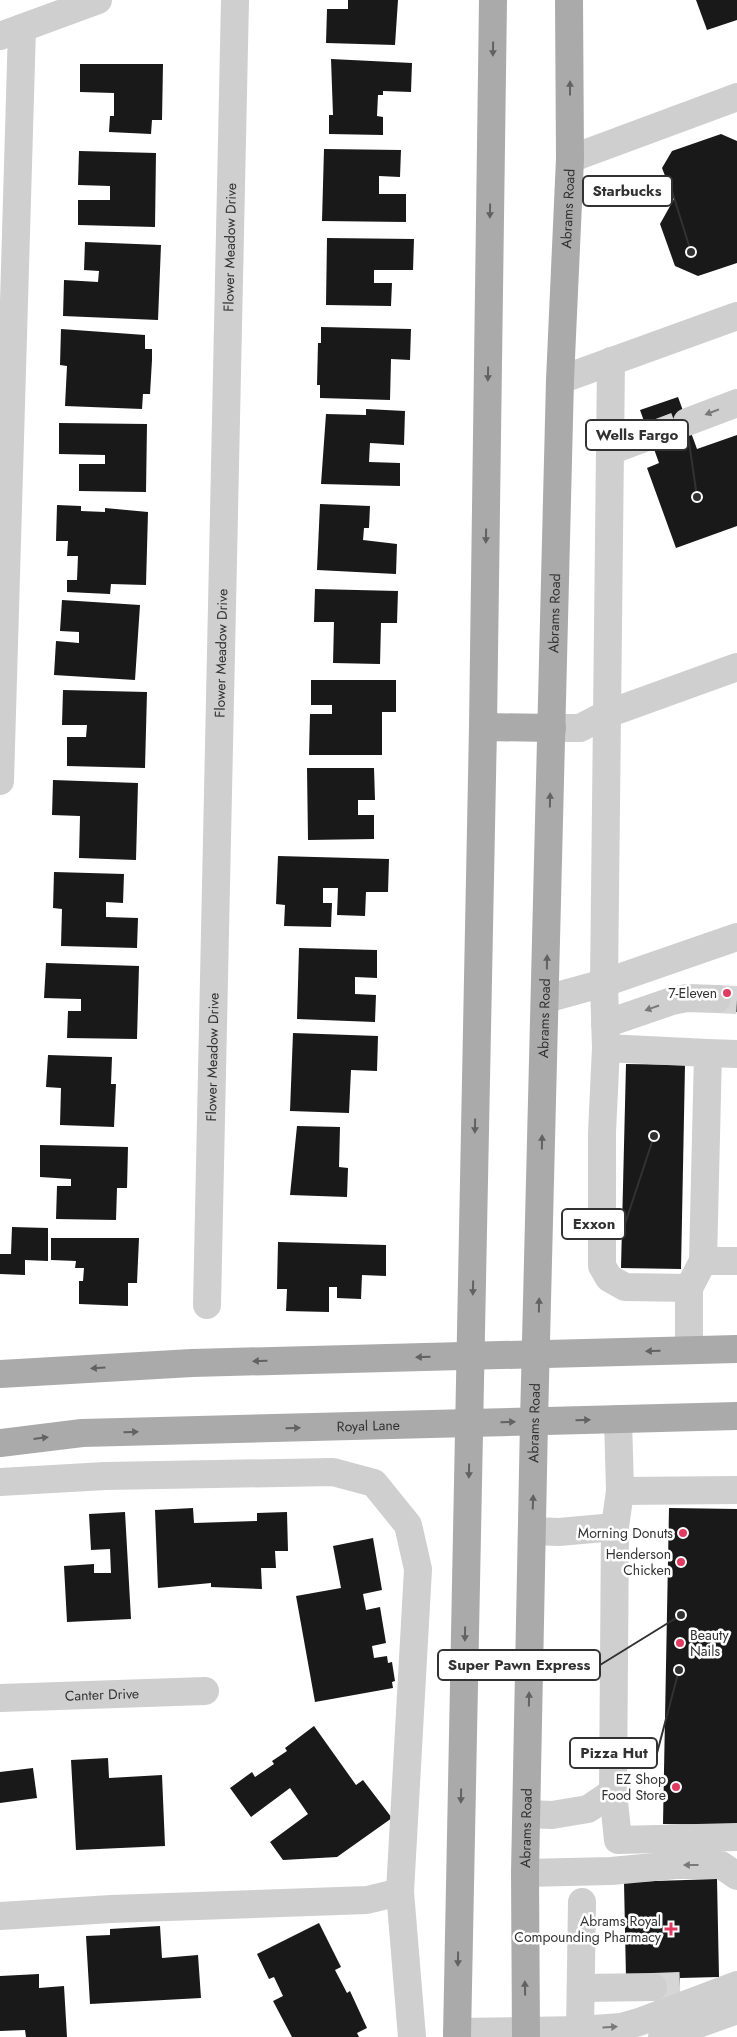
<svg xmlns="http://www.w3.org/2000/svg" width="737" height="2037" font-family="Jost,sans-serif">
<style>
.building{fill:#191919}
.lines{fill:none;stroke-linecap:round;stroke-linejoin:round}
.minor-tunnel{stroke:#d6d6d6;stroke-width:28;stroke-dasharray:28 14;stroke-linecap:butt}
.minor{stroke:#cfcfcf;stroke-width:28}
.major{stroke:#aaa;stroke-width:28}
.oneway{fill:#626262}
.oneway2{fill:#797979}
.poi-dot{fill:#e23b62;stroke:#fff;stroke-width:2}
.labels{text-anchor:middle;stroke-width:5;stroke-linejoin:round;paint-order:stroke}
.street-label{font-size:14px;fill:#323232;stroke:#fff}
.poi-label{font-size:14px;fill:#323232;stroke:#fff;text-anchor:end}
.leader{fill:none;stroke:#323232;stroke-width:2}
.callout-dot{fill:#323232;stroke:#fff;stroke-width:2}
.callout{fill:#fff;stroke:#323232;stroke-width:2}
.callout-label{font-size:15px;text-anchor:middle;font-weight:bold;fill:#323232}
</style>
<rect width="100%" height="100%" fill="#fff"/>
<g class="building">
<path d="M348,0H398L395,45L326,43L327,9H348Z"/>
<path d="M696,0H737V20L707,30Z"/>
<path d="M331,59L412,63L411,92L383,91V95H378L377,116L383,117V135L329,134V115H333Z"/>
<path d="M80,64H163L162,120H152L151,134L109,132L110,116H114V93L80,92Z"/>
<path d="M721,134L737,141V263L698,276L675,266L660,224L674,199L662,168L672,151Z"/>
<path d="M324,149L401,150L400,177L379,176V194H406V222L322,221Z"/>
<path d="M79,151L156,153L155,227L78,225V200H110V186L78,185Z"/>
<path d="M327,238L414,239L413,270H374V283H392L391,306L326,305Z"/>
<path d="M85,242L161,245L158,320L63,316L64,280L98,282L99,271L84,270Z"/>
<path d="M321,327L411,329L410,360L391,359L390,400L320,398V385H317L318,343H321Z"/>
<path d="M61,329L145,335V349H152V360L150,394H143L142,409L65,406L67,366L60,365Z"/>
<path d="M678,397L697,449L737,435V526L676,548L647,468L659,463L640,410Z"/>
<path d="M366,409L405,411L404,445L370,443L369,462L400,463V486L321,484L326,414L366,415Z"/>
<path d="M59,423L147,424L146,492L79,491V464H105V455L59,454Z"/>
<path d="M320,504L370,506L369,528H364L363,540L397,544L396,574L317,570Z"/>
<path d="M57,505L81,506V511L105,512V508L148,512L146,585L111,584L110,594L67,592V580H77L78,556H67L68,541H56Z"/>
<path d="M315,589L398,591L397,623H381L380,664L333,663L334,622H314Z"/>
<path d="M62,600L140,605L135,680L54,675L56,641L79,643V632L60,631Z"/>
<path d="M311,680H396V712H382V755H309L310,714H332V705H311Z"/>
<path d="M63,690L147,692L145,768L67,766V737H86L87,725H62Z"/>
<path d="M307,768H374L375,800H358V815H374V839L308,840Z"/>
<path d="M53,780L138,783L136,860L79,858L80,816L52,815Z"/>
<path d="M278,856L389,859L388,892H366L365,916L337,915L338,888H323V903H332L331,927L284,926L285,905L276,904Z"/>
<path d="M54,872L124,874L123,903L106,902V917L138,918L137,948L61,946L62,909L53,908Z"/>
<path d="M299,948L377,950V978L355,977V994L376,995L375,1022L297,1019Z"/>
<path d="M46,963L139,966L137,1039L67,1038L68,1011H81V999L44,998Z"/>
<path d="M718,986L737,988V1012L717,1011Z"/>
<path d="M293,1033L378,1036L377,1071L351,1070L349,1113L290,1111Z"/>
<path d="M48,1055L112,1057L111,1084H116L114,1127L60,1125L61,1088L46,1087Z"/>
<path d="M626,1064L685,1065L681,1269L621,1268Z"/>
<path d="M297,1126L340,1127L339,1167L348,1168L347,1197L290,1195Z"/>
<path d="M40,1145L128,1147L127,1188H117L116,1220L56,1219L57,1186H71V1179L40,1177Z"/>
<path d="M12,1227L48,1228V1261L25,1260V1275L0,1274V1254H11Z"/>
<path d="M51,1238H139L137,1283H128V1306L79,1304V1281H83L84,1268H75L76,1261L51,1260Z"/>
<path d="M278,1242L386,1245V1276L362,1275L361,1299L337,1298V1287H329V1312L286,1311L287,1289H277Z"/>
<path d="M193,1508L194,1523L257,1521V1513L287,1512L288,1551H275L276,1568H261L262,1589L211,1587V1583L158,1588L155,1510Z"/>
<path d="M669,1508L737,1509V1825L663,1824Z"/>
<path d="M125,1512L131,1619L67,1622L64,1566L94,1564V1573H111L110,1549L91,1550L89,1514Z"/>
<path d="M373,1538L382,1590L363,1594L366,1610L380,1607L386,1643L372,1646L374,1658L387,1656L388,1663L392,1662L395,1681L392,1682L393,1688L315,1702L296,1596L341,1588L333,1546Z"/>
<path d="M314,1726L356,1785L363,1780L392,1818L337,1857L283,1860L270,1842L308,1814L290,1788L251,1817L230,1788L252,1772L255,1777L274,1764L272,1761L287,1751L285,1748Z"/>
<path d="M108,1758L109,1778L162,1775L165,1846L76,1850L71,1760Z"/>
<path d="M33,1768L37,1798L0,1803V1772Z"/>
<path d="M717,1879L719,1977L680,1978V1996L653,1997L626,1978L624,1882Z"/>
<path d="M319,1923L341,1967L335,1970L347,1993L350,1991L367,2028L357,2033L359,2037H292L273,2001L283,1996L274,1977L269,1979L257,1954Z"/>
<path d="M160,1926L162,1958L198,1955L201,1998L90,2004L86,1936L110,1935V1929Z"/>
<path d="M39,1974V1988L64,1986L67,2037H26L25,2030L0,2031V1976Z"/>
</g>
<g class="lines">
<g class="minor-tunnel">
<path d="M650,436L687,422"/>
<path d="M717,999L737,1000"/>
<path d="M653,1987L680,1986"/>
</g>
<g class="minor">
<path d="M0,36L98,0"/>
<path d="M570,159L737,97"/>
<path d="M560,380L737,316"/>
<path d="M687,422L737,403"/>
<path d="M610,451L650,436"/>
<path d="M552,728H580L607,714L737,667"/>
<path d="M0,781L22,28"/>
<path d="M546,999L604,983L737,937"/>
<path d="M605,1024L672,1001L687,998L717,999"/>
<path d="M606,1048L604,983L611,361"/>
<path d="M606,1048L708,1053L703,1261L689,1288L625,1287L609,1278L602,1266V1132Z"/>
<path d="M708,1053L737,1054"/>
<path d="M703,1261H737"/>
<path d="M689,1288V1350"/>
<path id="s1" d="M207,1305L235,0"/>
<path d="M0,1482L105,1476L333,1472L374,1483L408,1525L418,1569L400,1892L367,1900L111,1909L0,1916"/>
<path d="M620,1491L737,1490"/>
<path d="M533,1531L559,1532L615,1527"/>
<path id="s2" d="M0,1698L205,1691"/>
<path d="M613,1792L618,1840L737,1837"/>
<path d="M527,1814L552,1815L588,1809L613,1792L615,1527L620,1491L618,1419"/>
<path d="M525,1873L611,1871L676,1865H721L737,1876"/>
<path d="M400,1892L412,2037"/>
<path d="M581,1988L653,1987"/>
<path d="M580,2030L582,1902"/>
<path d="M457,2032L580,2030L621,2027L639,2022L737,1985"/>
<path d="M662,2037L737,2010"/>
</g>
<g class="major">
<path d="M483,727L552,728"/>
<path d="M0,1374L192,1363L737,1349"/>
<path id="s3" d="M0,1443L82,1433L737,1416"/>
<path d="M457,2037L483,727L493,0"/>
<path id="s4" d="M526,2037L525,1873L534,1421L560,380L570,159L569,0"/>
</g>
</g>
<defs><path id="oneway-solid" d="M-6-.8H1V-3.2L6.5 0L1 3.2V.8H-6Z" transform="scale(1.25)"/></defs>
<g class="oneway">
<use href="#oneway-solid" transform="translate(493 49) rotate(91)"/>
<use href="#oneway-solid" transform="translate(570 88) rotate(-90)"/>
<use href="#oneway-solid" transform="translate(490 211) rotate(91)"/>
<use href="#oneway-solid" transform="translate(488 374) rotate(91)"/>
<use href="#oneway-solid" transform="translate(486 536) rotate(91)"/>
<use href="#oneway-solid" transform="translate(550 800) rotate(-89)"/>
<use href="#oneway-solid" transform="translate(547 962) rotate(-89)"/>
<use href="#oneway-solid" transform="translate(475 1126) rotate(91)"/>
<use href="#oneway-solid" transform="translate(542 1142) rotate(-89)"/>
<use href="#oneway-solid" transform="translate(473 1288) rotate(91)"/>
<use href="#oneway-solid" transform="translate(539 1305) rotate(-89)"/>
<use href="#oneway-solid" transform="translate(653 1351) rotate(179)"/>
<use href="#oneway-solid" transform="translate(423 1357) rotate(179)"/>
<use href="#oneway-solid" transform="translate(260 1361) rotate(179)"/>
<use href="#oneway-solid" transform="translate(98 1368) rotate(177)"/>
<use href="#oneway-solid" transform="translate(583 1420) rotate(-1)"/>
<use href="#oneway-solid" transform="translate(508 1422) rotate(-1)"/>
<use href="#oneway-solid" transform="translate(293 1428) rotate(-2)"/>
<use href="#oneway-solid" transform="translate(131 1432) rotate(-2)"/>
<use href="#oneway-solid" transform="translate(41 1438) rotate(-7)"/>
<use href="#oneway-solid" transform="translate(469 1471) rotate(91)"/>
<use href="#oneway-solid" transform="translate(533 1502) rotate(-88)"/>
<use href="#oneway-solid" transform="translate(465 1634) rotate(91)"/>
<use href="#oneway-solid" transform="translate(529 1699) rotate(-89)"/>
<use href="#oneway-solid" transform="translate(461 1796) rotate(91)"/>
<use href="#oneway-solid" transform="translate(458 1959) rotate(91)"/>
<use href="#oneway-solid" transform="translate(525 1988) rotate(-91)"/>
</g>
<g class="oneway2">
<use href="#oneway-solid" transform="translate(712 412) rotate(159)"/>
<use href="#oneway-solid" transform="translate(652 1008) rotate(161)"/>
<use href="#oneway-solid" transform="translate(691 1865) rotate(-180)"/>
<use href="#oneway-solid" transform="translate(610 2027) rotate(-4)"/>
</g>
<g class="poi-dot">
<circle cx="727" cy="993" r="5"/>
<circle cx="683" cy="1533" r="5"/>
<circle cx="681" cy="1562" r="5"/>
<circle cx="680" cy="1643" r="5"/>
<circle cx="676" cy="1787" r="5"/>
<path d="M668.5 1921.5h5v5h5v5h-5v5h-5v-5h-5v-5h5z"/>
</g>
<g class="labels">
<g class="street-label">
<text dy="5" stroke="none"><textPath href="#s4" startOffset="1829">Abrams Road</textPath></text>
<text dy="5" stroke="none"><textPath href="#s1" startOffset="1058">Flower Meadow Drive</textPath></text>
<text dy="5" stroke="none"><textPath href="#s4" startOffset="1424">Abrams Road</textPath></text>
<text dy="5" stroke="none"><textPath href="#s1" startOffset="652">Flower Meadow Drive</textPath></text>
<text dy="5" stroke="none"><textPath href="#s4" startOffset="1019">Abrams Road</textPath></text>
<text dy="5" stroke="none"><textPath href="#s1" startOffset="248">Flower Meadow Drive</textPath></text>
<text dy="5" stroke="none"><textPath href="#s4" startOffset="614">Abrams Road</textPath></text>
<text dy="5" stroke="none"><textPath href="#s3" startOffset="369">Royal Lane</textPath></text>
<text dy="5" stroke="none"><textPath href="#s2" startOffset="102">Canter Drive</textPath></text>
<text dy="5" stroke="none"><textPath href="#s4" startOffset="209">Abrams Road</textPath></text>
</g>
<g class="poi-label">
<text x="717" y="998">7-Eleven</text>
<text x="673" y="1538">Morning Donuts</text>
<text x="671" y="1559">Henderson<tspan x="671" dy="16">Chicken</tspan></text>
<text x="690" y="1640" text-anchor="start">Beauty<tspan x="690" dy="16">Nails</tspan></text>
<text x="666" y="1784">EZ Shop<tspan x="666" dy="16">Food Store</tspan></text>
<text x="661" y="1926">Abrams Royal<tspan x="661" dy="16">Compounding Pharmacy</tspan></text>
</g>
</g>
<path class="leader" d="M691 252L672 191M697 497L688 435M654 1136L625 1224M681 1615L600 1665M679 1670L657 1753"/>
<g class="callout-dot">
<circle cx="691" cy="252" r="5"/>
<circle cx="697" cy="497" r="5"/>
<circle cx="654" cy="1136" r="5"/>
<circle cx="681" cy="1615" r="5"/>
<circle cx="679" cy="1670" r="5"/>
</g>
<g class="callout">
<rect x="583" y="176" width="89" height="30" rx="5"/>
<rect x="586" y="420" width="102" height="30" rx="5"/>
<rect x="562" y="1209" width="63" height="30" rx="5"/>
<rect x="438" y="1650" width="162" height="30" rx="5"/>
<rect x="570" y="1738" width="87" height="30" rx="5"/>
</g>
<g class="callout-label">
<text x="627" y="196">Starbucks</text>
<text x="637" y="440">Wells Fargo</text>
<text x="594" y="1229">Exxon</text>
<text x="519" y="1670">Super Pawn Express</text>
<text x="614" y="1758">Pizza Hut</text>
</g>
</svg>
